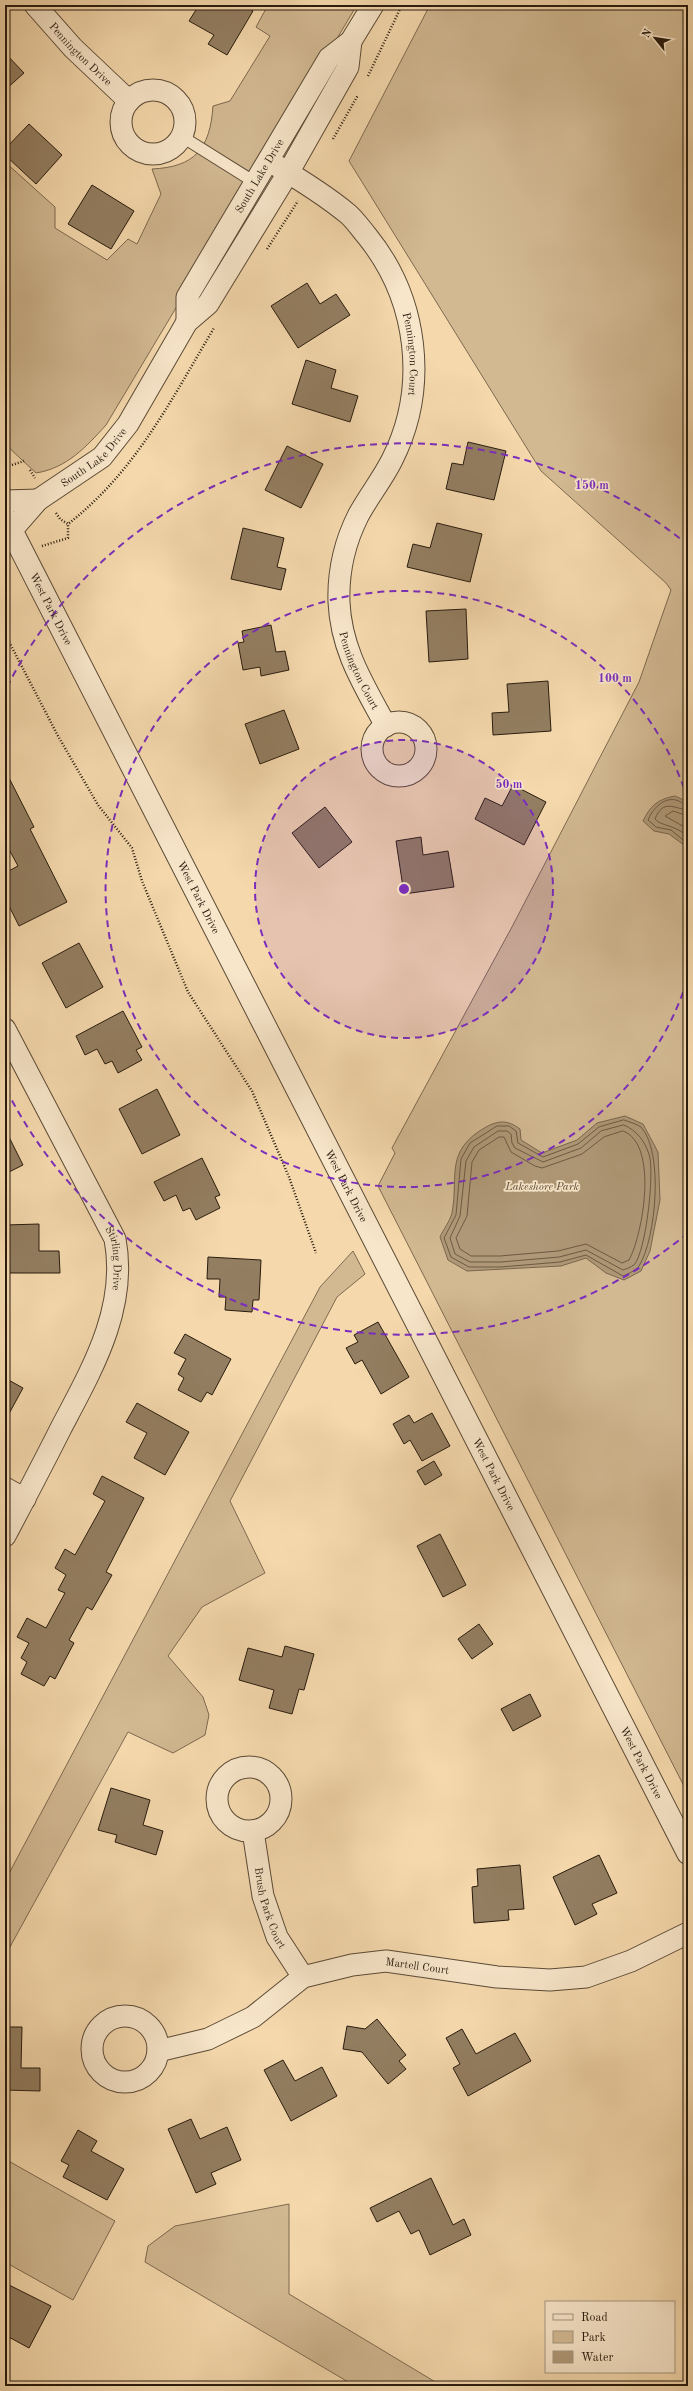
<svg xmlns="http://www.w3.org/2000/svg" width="693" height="2391" font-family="'Old Standard TT',serif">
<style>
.green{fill:#d2b992;stroke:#7d6a50}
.water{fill:#af9877;stroke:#79664d}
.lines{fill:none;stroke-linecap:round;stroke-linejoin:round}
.shore{stroke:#6c5a42;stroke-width:1}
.building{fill:#937e61;stroke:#281b0e}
.service-casing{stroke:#5b4a36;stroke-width:13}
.minor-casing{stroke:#5b4a36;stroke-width:23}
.tertiary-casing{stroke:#5b4a36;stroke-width:24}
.path{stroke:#281b0e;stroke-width:2.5;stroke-dasharray:1 2;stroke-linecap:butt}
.service{stroke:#f8e6ca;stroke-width:11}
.minor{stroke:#f8e6ca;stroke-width:21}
.tertiary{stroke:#f8e6ca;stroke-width:22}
.ring{fill:none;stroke:#7b2cbf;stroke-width:2;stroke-dasharray:7 5}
.labels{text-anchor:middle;stroke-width:3.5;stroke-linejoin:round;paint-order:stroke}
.street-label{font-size:11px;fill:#281b0e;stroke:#f8e6ca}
.park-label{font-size:11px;font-style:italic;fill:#5b4a36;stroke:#f8e6ca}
.centre{fill:#7b2cbf;stroke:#f8e6ca;stroke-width:2}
.ring-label{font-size:12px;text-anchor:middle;font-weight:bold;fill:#7b2cbf;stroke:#f8e6ca;stroke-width:3.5;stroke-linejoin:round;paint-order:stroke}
</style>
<rect width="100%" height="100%" fill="#f5d9ad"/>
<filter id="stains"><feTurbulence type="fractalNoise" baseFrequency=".005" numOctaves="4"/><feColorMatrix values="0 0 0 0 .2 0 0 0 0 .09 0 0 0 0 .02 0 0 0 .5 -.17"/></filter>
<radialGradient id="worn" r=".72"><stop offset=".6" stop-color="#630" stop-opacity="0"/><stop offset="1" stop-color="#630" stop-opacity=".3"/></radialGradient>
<g class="green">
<path d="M268,5H357L106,425C86,447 67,468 36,473L5,444V162L55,207V228L107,260L128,239L137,244L161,194L152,169C195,167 210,149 213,106L230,101L270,36L256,27Z"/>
<path d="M430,5H688V1794L378,1186L395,1153L392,1148L513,925L639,682L671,590L666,583L541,471L349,161Z"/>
<path d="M353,1251L365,1274L337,1297L230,1501L265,1573L202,1607L168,1656L203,1697L209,1715L205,1735L173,1753L128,1732L5,1956V1881L320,1287Z"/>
<path d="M5,2159L115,2221L73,2300L5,2262Z"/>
<path d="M289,2204V2294L442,2386H355L145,2262L148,2246L175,2226Z"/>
</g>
<g class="water">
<path d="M675,796L688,802V848L669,834L654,831L643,821C650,806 658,799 675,796Z"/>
<path d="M625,1116L643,1124L658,1152L660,1200L650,1251L641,1271L624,1280L606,1273L586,1258L561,1266L467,1271L448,1260L440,1237C443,1230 450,1221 452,1213C459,1175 444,1151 486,1127C499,1120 508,1120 520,1129L521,1140L542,1153L577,1140L597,1123Z"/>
</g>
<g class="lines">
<g class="shore">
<path d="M688,805C683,804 680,801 676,800C663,797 652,810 648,820L656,827L671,830L688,844"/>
<path d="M688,810C675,809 663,798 655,819C660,826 677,825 688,837"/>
<path d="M688,816L673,811L665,816L688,829"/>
<path d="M624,1120C629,1122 637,1124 641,1127C664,1152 656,1239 639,1266C636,1270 628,1274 623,1276L586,1255L560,1262L501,1267H469L451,1257L444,1238L456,1215L461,1159L470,1143L497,1126H509L516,1131L518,1143L543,1157L578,1144L599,1127Z"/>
<path d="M624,1125C637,1131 644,1140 649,1154C655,1171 646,1252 634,1265C631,1267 626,1269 623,1270L586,1250L559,1257L501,1262H470L455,1254L450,1238L460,1216L466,1161L474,1147L498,1131H507L511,1134L512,1143L515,1148L543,1162L581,1148L601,1131Z"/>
<path d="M623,1131C659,1144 643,1234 629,1260L622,1263L586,1244L558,1251L500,1256H471L460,1249L456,1238L467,1216L472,1162L479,1150L499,1137H504L511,1152L535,1166L542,1168L582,1154L604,1137Z"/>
</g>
</g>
<g class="building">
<path d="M199,5H243L253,11L227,55L208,44L214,35L189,21Z"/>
<path d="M5,53L24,73L5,90Z"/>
<path d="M29,124L62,155L36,184L5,155V149Z"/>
<path d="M92,185L134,211L111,249L68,224Z"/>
<path d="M307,283L320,304L336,294L350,315L298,348L271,306Z"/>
<path d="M306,360L336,370L331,388L358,396L350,422L292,404Z"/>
<path d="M468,442L506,451L494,500L446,489L452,463L463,465Z"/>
<path d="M287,446L323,464L301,508L265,490Z"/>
<path d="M437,523L482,534L470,582L407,567L413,544L430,548Z"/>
<path d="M243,528L284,538L277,567L286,569L281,590L231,579Z"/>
<path d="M466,609L468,659L429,662L426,611Z"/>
<path d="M271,625L276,652L285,651L289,670L261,676L260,667L243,670L238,643L244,642L242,631Z"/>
<path d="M548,681L551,731L493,735L492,713L509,712L507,684Z"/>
<path d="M284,710L299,749L260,764L245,724Z"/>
<path d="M5,770L34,827L30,829L67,902L19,926L5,898V873L18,866L5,842Z"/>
<path d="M513,785L546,802L524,845L475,819L485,798L502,806Z"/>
<path d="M325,807L352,842L319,868L292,833Z"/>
<path d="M421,837L423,855L448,851L454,887L404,894L396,841Z"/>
<path d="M79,943L103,987L66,1008L42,963Z"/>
<path d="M123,1011L142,1047L136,1050L142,1060L118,1073L112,1061L105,1064L97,1049L85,1055L76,1036Z"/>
<path d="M157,1089L180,1135L142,1154L119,1109Z"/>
<path d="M5,1129L23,1165L5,1174Z"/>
<path d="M202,1158L220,1195L215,1197L220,1208L196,1220L190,1208L183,1211L176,1195L164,1201L154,1182Z"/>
<path d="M39,1224V1251H59L60,1273H5V1225Z"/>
<path d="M208,1257L261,1260L259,1300H253L252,1312L225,1310L226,1297H219L220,1279H207Z"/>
<path d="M378,1322L409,1377L381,1394L362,1360L355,1364L346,1348L358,1342L354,1335Z"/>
<path d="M185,1334L231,1359L212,1395L207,1392L201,1402L178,1390L184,1378L178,1374L186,1359L174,1353Z"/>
<path d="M5,1378L23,1388L5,1421Z"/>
<path d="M137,1403L189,1432L165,1475L134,1458L147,1433L126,1422Z"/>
<path d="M432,1413L450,1446L422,1461L410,1440L404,1444L393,1424L409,1415L414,1423Z"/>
<path d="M434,1461L442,1475L425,1485L417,1471Z"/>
<path d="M102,1476L144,1498L106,1572L112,1575L92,1610L87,1607L69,1640L74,1643L55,1679L50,1676L44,1686L21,1674L27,1662L21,1658L29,1643L17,1637L27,1618L46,1628L65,1593L58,1590L66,1575L55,1568L65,1549L75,1555L105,1501L93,1494Z"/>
<path d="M440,1534L466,1585L443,1597L417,1546Z"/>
<path d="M479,1624L493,1644L472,1659L458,1639Z"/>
<path d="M285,1646L314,1654L304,1690L299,1689L292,1714L269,1708L274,1690L239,1680L248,1648L282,1657Z"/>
<path d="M530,1694L541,1716L513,1731L501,1709Z"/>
<path d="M111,1788L150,1800L143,1825L163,1831L156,1855L115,1842L117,1835L98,1830Z"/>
<path d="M599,1855L617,1893L592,1904L597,1914L575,1925L553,1877Z"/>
<path d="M520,1865L524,1909L508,1910L509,1920L474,1923L472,1887L478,1886L477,1869Z"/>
<path d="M377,2019L406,2055L399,2061L406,2069L388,2084L362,2052L343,2049L347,2026L365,2029Z"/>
<path d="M5,2027H22L21,2068H40V2091L5,2090Z"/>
<path d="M462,2029L476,2054L515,2033L531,2061L468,2096L453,2068L460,2064L446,2038Z"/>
<path d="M283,2060L295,2081L322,2067L337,2096L291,2121L264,2070Z"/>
<path d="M191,2119L200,2139L227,2127L241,2160L211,2173L216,2184L196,2193L168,2129Z"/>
<path d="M78,2130L97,2141L91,2151L124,2169L107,2200L63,2177L69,2165L61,2161Z"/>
<path d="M431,2178L453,2225L464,2219L471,2235L430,2255L419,2230L411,2234L399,2211L377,2222L370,2208Z"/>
<path d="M5,2283L51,2306L29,2348L5,2335Z"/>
</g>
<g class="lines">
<defs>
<path id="service" d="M181,136L256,183"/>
<g id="minor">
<path id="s1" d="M35,5L73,48L129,101"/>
<circle cx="153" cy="122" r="32"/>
<path id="s2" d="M269,161C296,177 324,194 348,214C355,220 361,229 367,236C418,299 429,387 392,460C382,480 368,497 358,516C345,542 338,573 339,602C341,650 364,685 386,726"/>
<path id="s3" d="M187,322V297L329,58L351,41L373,5"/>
<path d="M5,501L38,500"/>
<path id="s4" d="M5,535L11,531L38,500L102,457L128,424L187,322L208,304L288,173L348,67L351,41"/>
<circle cx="399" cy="749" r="27"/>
<path id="s5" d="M5,1029L115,1239C128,1308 92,1369 61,1428C43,1464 24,1500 5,1536"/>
<path d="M5,1488L25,1499"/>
<circle cx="249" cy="1799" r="32"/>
<path id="s6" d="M253,1831L263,1896L277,1937L303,1977"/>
<circle cx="125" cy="2049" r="33"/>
<path id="s7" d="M158,2051L208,2039L253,2017L303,1977L352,1965L386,1961L497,1977L550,1980L586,1977L631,1961L688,1933"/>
</g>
<g id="tertiary">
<path id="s8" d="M5,518L688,1853"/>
</g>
</defs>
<use href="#service" class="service-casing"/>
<use href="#minor" class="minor-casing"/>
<use href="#tertiary" class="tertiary-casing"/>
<g class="path">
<path d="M368,76L402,5"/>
<path d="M333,139L358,95"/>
<path d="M267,249L298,201"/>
<path d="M12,465L24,461"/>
<path d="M30,470L35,478"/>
<path d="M56,513L60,519L68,524C136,471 171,400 214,328"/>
<path d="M42,546L68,538V524"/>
<path d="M5,634L58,736L98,805L132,848L142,881L188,992L252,1091L289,1177L316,1253"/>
</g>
<use href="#service" class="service"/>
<use href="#minor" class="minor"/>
<use href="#tertiary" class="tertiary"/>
</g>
<circle cx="404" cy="889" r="149" fill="#7b2cbf" fill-opacity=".12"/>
<g class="ring">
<circle cx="404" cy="889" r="149"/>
<path d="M687 981A298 298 0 1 1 687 797"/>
<path d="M688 1233A446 446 0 0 1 7 1091M7 687A446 446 0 0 1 688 545"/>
</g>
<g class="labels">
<g class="street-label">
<text dy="4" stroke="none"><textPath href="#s1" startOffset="67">Pennington Drive</textPath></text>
<text dy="4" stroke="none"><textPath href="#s3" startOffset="166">South Lake Drive</textPath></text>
<text dy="4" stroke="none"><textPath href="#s2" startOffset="253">Pennington Court</textPath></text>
<text dy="4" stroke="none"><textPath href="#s4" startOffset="119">South Lake Drive</textPath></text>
<text dy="4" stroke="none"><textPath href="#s8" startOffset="102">West Park Drive</textPath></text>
<text dy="4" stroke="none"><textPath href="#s2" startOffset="589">Pennington Court</textPath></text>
<text dy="4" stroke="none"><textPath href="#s8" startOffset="426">West Park Drive</textPath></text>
<text dy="4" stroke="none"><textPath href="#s8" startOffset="750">West Park Drive</textPath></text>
<text dy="4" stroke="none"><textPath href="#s5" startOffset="256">Stirling Drive</textPath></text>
<text dy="4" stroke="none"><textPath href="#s8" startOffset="1074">West Park Drive</textPath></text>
<text dy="4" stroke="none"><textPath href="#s8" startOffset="1398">West Park Drive</textPath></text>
<text dy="4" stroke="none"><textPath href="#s6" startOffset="79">Brush Park Court</textPath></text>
<text dy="4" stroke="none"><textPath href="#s7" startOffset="282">Martell Court</textPath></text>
</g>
<g class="park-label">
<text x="542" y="1190">Lakeshore Park</text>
</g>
</g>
<circle cx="404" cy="889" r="6" class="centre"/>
<g class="ring-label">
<text x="592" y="489">150 m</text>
<text x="615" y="682">100 m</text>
<text x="509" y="788">50 m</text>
</g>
<rect width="693" height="2391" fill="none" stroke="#f5d9ad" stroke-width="20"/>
<rect x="6" y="6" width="681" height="2379" fill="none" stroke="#281b0e" stroke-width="2"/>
<rect x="10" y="10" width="673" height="2371" fill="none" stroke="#281b0e"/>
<rect x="545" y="2301" width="130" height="72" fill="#f8e6ca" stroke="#a5957f"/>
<rect x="553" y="2314" width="20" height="6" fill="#f8e6ca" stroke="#a5957f"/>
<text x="581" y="2321" font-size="12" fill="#281b0e">Road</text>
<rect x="553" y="2331" width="20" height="12" fill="#d2b992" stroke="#a5957f"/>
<text x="581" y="2341" font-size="12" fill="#281b0e">Park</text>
<rect x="553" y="2351" width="20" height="12" fill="#af9877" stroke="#a5957f"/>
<text x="581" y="2361" font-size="12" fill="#281b0e">Water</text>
<g transform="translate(655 38) rotate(300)" stroke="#f8e6ca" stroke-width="3" paint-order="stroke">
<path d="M0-3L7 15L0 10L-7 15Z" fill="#281b0e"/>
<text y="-6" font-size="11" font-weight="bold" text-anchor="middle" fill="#281b0e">N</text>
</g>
<rect width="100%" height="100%" filter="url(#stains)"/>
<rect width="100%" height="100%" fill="url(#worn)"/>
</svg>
